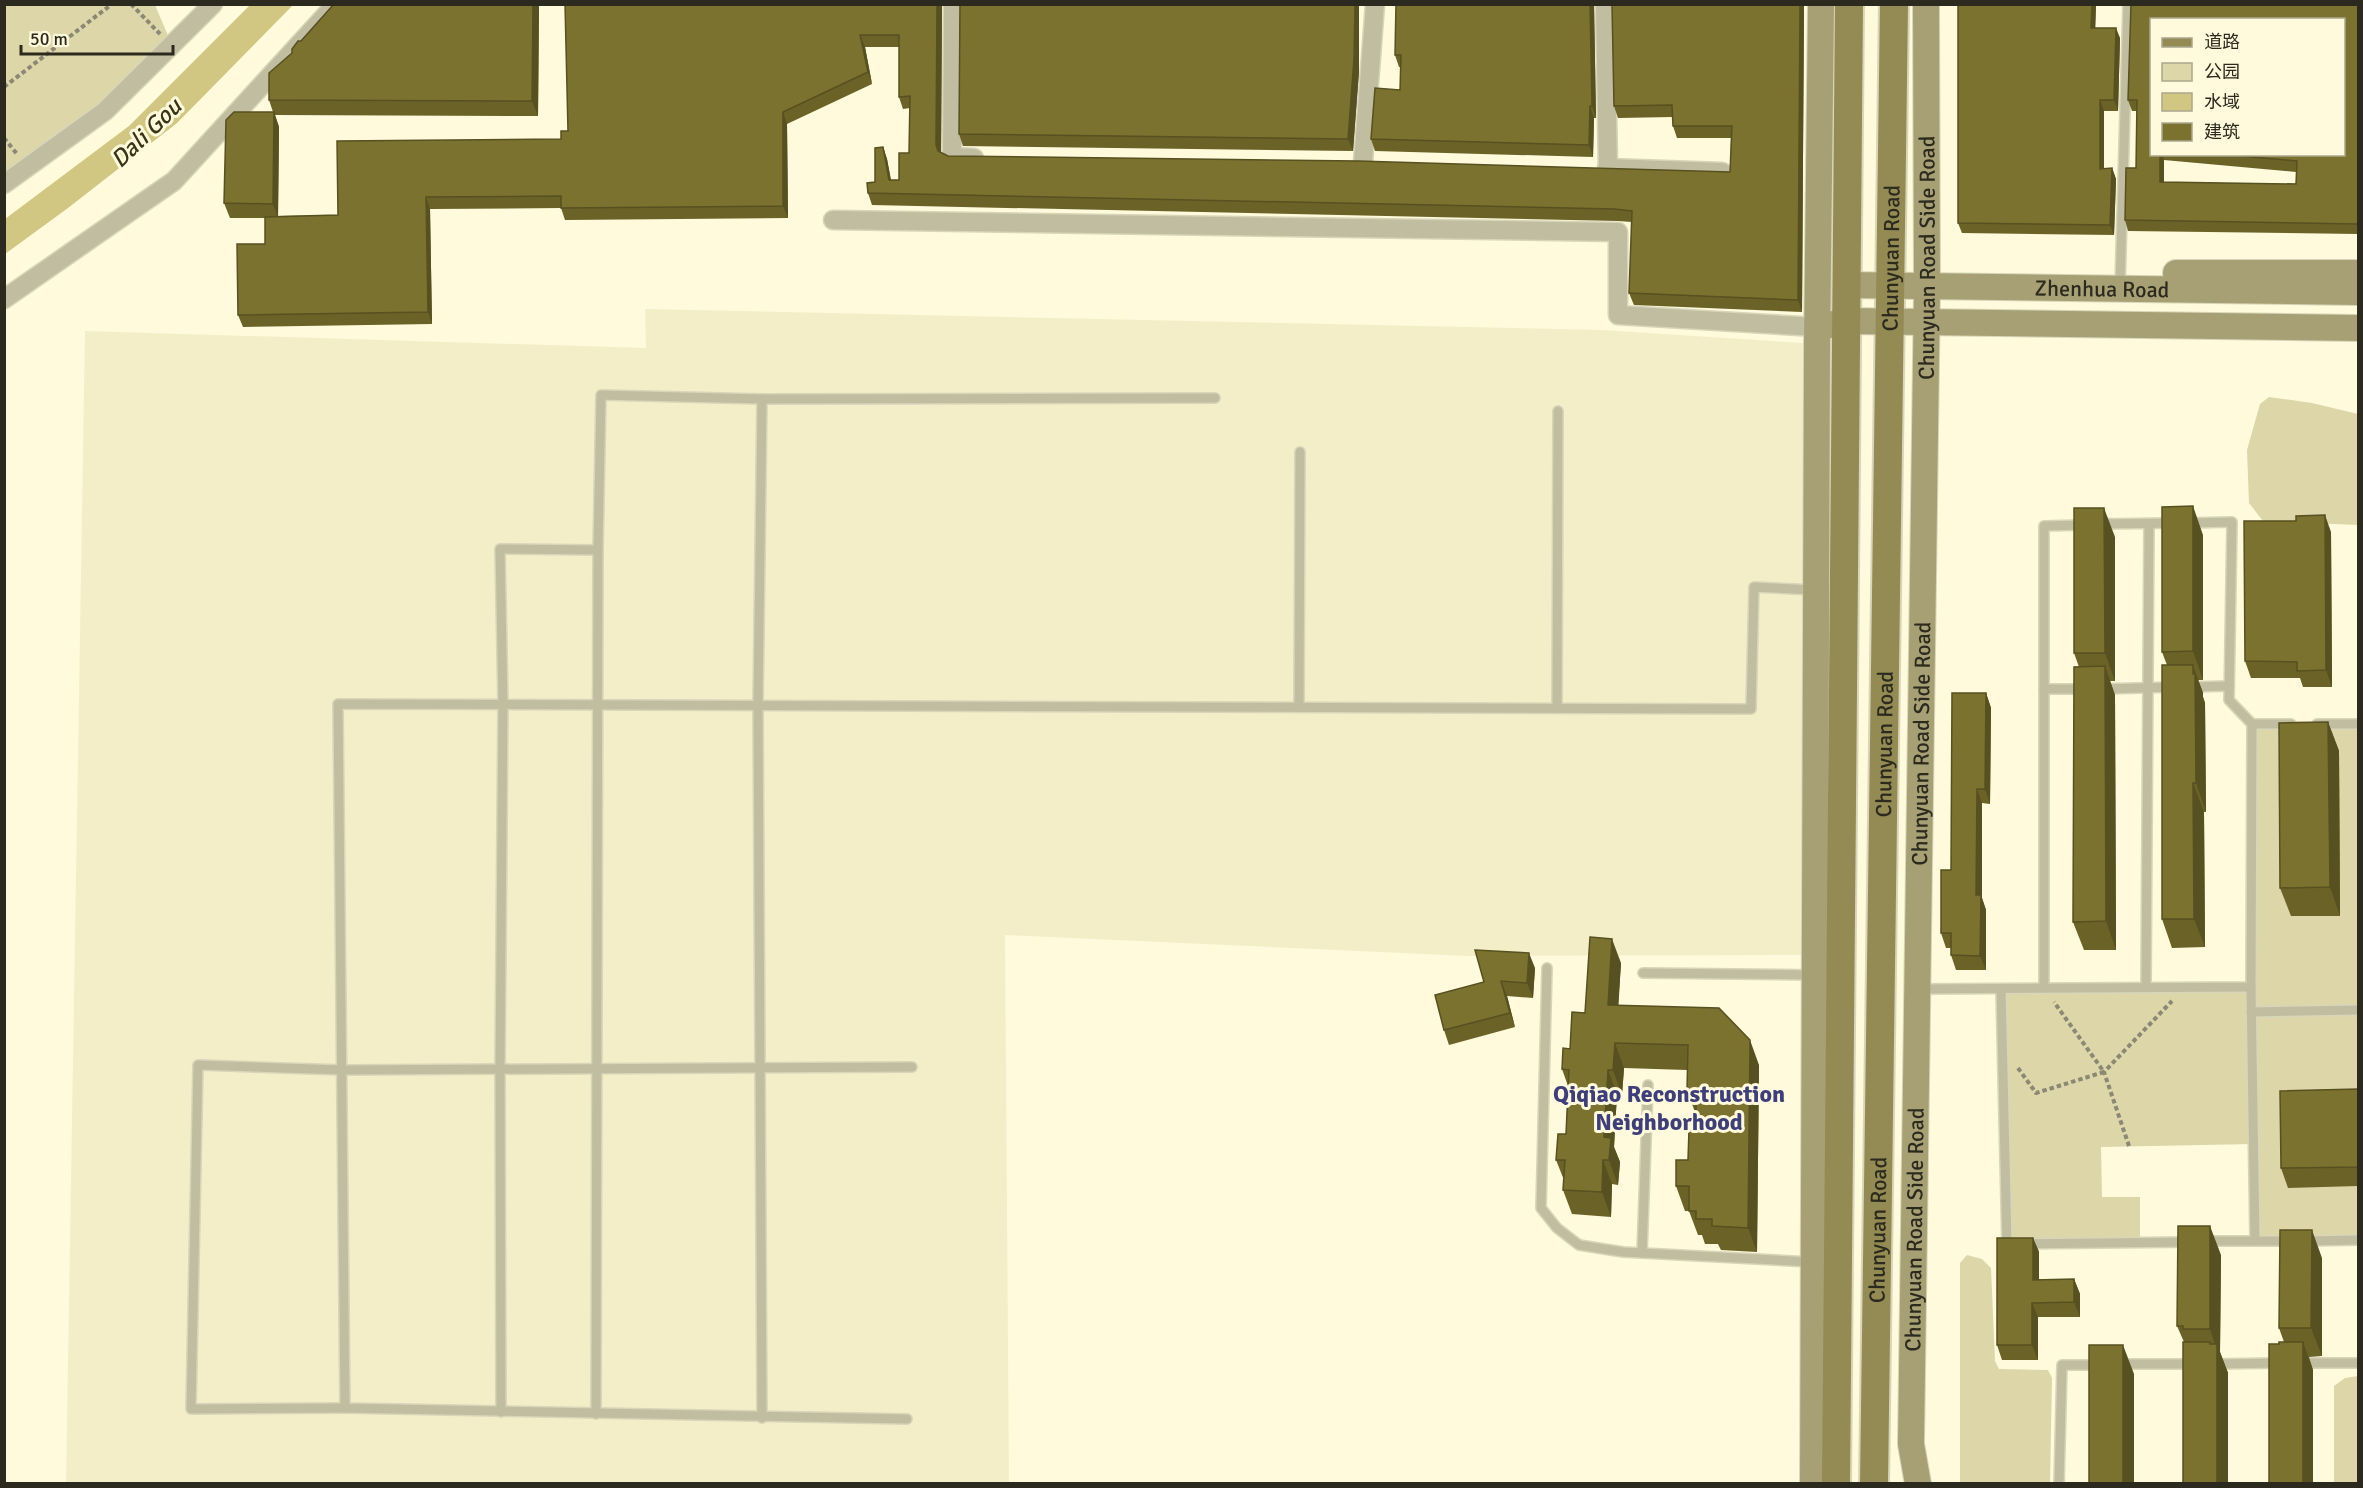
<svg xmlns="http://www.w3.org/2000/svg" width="2363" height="1488" font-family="Signika,'Noto Sans SC',sans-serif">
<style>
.built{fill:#f4eec8}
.green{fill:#ddd6a9}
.water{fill:#d1c682}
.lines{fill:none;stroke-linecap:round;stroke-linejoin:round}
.lane-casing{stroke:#d8d5b9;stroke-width:12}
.street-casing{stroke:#d8d5b9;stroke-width:21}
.secondary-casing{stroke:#d8d5b9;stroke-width:28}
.primary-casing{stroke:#d8d5b9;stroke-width:32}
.path{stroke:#8b8874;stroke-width:4;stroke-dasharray:4.5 3;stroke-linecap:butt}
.lane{stroke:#c1bda0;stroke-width:9}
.street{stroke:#c1bda0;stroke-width:18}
.secondary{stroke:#a6a074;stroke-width:26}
.primary{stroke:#938a54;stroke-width:28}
.wall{fill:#6b6228;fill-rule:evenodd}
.shaded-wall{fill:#575021}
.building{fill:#7c722f;stroke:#575021;stroke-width:1.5;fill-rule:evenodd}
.labels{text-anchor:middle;stroke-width:6;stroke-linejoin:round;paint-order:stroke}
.street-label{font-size:22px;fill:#2c2a1e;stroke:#fefadb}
.water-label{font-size:24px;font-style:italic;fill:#383415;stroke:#fefadb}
.neighbourhood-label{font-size:24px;font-weight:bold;fill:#3d3e7a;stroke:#fefadb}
</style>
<rect width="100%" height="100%" fill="#fefadb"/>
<path class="built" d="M645,309L1602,330L1817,344L1815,955L1469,956L1005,935L1009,1483L66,1484L85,331L646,348Z"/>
<g class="green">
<path d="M5,5H155L172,45L5,186Z"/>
<path d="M2269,397L2312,403L2358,414V525L2263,521L2249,503L2247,450L2260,404Z"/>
<path d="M2249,721L2358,722V1240L2255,1241L2253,1144L2101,1147L2102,1197H2140V1242L2007,1244L2001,989L2251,987Z"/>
<path d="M1967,1255L1982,1259L1991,1268L1995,1361L1999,1369L2048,1370L2052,1378L2050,1483H1960V1263Z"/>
<path d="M2358,1376V1483H2334V1386L2345,1378Z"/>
</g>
<path class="water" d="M251,4L293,5L177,123L68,208L5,254V219L129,126Z"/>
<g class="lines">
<defs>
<g id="lane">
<path d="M2120,287L2128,4"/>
<path d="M762,399L758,705L762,1418"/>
<path d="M2187,523L2232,522L2229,700L2252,724"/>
<path d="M2100,524L2173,523"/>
<path d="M2190,687L2229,686"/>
<path d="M2044,689H2084"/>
<path d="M2103,689L2174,687"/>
<path d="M1299,707L1300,452"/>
<path d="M1557,708L1558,411"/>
<path d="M2317,724H2358"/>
<path d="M1547,968L1541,1208L1557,1228L1579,1245L1623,1252L1811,1262"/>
<path d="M1643,973L1812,975"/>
<path d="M2146,987L2149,524"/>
<path d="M2251,987L2255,1241H2289"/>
<path d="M2044,988V526L2083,525"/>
<path d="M1919,989L2251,987L2252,724H2291"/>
<path d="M2001,989L2007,1244L2190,1242"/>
<path d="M2251,1012L2358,1010"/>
<path d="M2204,1241H2255"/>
<path d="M2306,1241L2358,1240"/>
<path d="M1642,1253L1648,1085"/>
<path d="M2300,1363H2358"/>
<path d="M2120,1364H2193"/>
<path d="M2213,1364L2280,1363"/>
<path d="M345,1408L191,1409L198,1065L342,1070L912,1067"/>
<path d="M501,1412L500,1069L503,704L500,549L598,550L601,395L762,399L1215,398"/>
<path d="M596,1414L598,550"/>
<path d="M907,1419L345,1408L338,704L1751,709L1754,587L1814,590"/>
<path d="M2059,1484L2062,1365H2100"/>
</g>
<g id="street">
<path d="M953,4L952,157L974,158"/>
<path d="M1605,4L1608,168"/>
<path d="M1363,162L1375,4"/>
<path d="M1607,168L1722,172"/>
<path d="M4,184L105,111L213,4"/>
<path d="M833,220L1618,232V315L1817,327"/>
<path d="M4,299L174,181L336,4"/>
</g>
<g id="secondary">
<path d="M2176,273H2358"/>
<path id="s1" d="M1846,285L2358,292"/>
<path d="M1825,326L1847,321L2358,328"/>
<path d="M1813,1484L1817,344L1821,4"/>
<path id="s2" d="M1918,1484L1911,1444L1927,288L1926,4"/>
</g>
<g id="primary">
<path d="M1836,1484L1849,4"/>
<path id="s3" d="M1874,1484L1894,4"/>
</g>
</defs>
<use href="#lane" class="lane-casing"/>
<use href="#street" class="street-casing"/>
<use href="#secondary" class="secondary-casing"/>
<use href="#primary" class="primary-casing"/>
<g class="path">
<path d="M131,4L160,34"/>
<path d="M4,87L112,4"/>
<path d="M4,138L17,154"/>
<path d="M2018,1068L2036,1093L2104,1072L2054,1002"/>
<path d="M2129,1146L2104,1072L2172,1001"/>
</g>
<use href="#lane" class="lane"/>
<use href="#street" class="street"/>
<use href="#secondary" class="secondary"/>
<use href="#primary" class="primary"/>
</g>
<g class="wall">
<path d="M334,4H539L538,116L275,115L279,127L278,216L338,215L561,139L568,131L565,4H942L941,153L948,156L1730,172L1731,138H1677L1673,126L1672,117L1618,118L1614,106L1612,4H1804L1802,312L1634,305L1629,293L1632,222L1618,221L872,205L868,193L875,182L883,147L887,159L891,180H899L909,153L910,108L903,109L899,97V47H865L872,84L787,124L788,218L565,220L561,208L430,209L432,324L243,327L238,315L265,244V218H230L224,203L273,112L269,100L292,53Z"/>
<path d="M960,4H1359V71L1353,151L963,146L959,134Z"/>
<path d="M1594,4L1596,118H1594L1593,157L1375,151L1371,139L1400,90V67H1399L1395,55Z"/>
<path d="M1958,4H2096L2095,28L2120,38L2118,111H2104V168H2112L2116,179L2114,235L1962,233L1958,223Z"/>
<path d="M2358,4V234L2128,231L2125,220L2136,168L2137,111H2132L2128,100ZM2343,20V154H2151ZM2164,160L2296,172V184L2164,182Z"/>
<path d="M2331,532L2332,687H2303L2300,678H2251L2245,661Z"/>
<path d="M2203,535V680H2198L2203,693V697L2205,703L2206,812H2204L2205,947L2172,948L2162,919L2167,665L2162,652Z"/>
<path d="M2115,537V681H2110L2115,695L2116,950H2084L2073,922L2079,667L2074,653Z"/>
<path d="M1986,693L1991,708L1990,804L1982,803V898L1986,910V970H1956L1951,955V948H1946L1941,933L1951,870Z"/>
<path d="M2328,722L2339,751L2340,916H2291L2280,888Z"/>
<path d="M1621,963L1618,1005L1759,1065L1757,1252L1721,1250L1718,1244H1705L1702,1235H1698L1689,1211H1685L1676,1186L1688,1160L1696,1130V1115L1687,1090V1070L1624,1068L1622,1095L1617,1094L1614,1147L1620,1162L1618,1185L1612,1184L1611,1217L1572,1214L1563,1190L1564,1180L1556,1160L1566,1134L1568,1086L1562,1069L1585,1013Z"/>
<path d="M1535,968L1533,998L1507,996L1515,1027L1449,1045L1444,1030L1484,982Z"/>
<path d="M2358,1089V1186L2288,1188L2281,1168Z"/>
<path d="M2033,1238L2039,1252V1280L2074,1279L2080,1294V1317H2038V1360H2002L1997,1345Z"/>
<path d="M2221,1255L2220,1352L2228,1373V1484H2183L2184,1342L2177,1326Z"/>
<path d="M2322,1258V1356L2309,1357L2313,1370L2279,1344L2284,1342L2279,1328Z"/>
</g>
<g class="shaded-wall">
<path d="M533,4H539L538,116L532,101Z"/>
<path d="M937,4H942L941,157L936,145Z"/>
<path d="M1355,4H1359V71L1353,151L1348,139Z"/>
<path d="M1590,4H1594L1596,118L1592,106Z"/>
<path d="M1800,4H1804L1802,312L1798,300Z"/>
<path d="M2092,4H2096L2095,39L2091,28Z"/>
<path d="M2116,28L2120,38L2118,111L2114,100Z"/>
<path d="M860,35L865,47L872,84L868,72Z"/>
<path d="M2100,100L2104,111V179L2100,169Z"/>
<path d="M1590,106L1594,118L1593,157L1589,145Z"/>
<path d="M274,112L279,127L278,218L273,204Z"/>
<path d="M783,112L787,124L788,218L783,206Z"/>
<path d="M883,147L887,159L893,192L889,180Z"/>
<path d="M2160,154H2162L2164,160V192L2160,182Z"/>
<path d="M2112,168L2116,179L2114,235L2110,225Z"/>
<path d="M426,197L430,209L432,324L428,312Z"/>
<path d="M2193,506L2203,535V680L2193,651Z"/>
<path d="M2104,508L2115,537V681L2105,653Z"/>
<path d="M2325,515L2331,532L2332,687L2326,670Z"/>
<path d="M2193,665L2203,693V697L2205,703L2206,812L2196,783Z"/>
<path d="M2105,666L2115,695L2116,950L2106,921Z"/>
<path d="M1986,693L1991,708L1990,804L1985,789Z"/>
<path d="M2328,722L2339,751L2340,916L2330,887Z"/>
<path d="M2193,783L2204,812L2205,947L2194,919Z"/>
<path d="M1977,789L1982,803V898L1986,910V970L1980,956L1976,895Z"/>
<path d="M1612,939L1621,963L1617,1029L1608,1005Z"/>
<path d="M1529,953L1535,968L1533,998L1527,983Z"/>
<path d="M1501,981L1507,996L1515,1027L1510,1013Z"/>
<path d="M1750,1040L1759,1065L1757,1252L1748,1228Z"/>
<path d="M1615,1043L1624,1068L1622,1095L1613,1070Z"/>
<path d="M1608,1070L1617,1094L1614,1147L1620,1162L1618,1185L1609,1160L1604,1137Z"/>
<path d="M1603,1160L1612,1184L1611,1217L1602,1192Z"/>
<path d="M2210,1226L2221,1255L2220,1352L2228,1373V1484H2217L2210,1344V1342L2217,1363V1350L2210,1329Z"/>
<path d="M2312,1230L2322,1258V1356L2311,1328Z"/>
<path d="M2033,1238L2039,1252V1294L2033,1280Z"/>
<path d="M2074,1279L2080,1294V1317L2074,1302Z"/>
<path d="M2032,1303L2038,1317V1360L2032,1345Z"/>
<path d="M2303,1342L2313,1370V1484H2303Z"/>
<path d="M2123,1345L2134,1374V1484H2123Z"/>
</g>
<g class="building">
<path d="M334,4H533L532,101L269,100V73L292,53V49L298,41H301Z"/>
<path d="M565,4H937L936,145L938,151L948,156L1358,161L1730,172L1732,126H1673L1672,105L1614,106L1612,4H1800L1798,300L1629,293L1632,211L1614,209L868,193L867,183L875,182V148L883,147L889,180H899V153H909L910,96L899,97V35H860L868,72L783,112V206L561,208V196L426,197L428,312L238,315L237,244H265V217L338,215L337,141L561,139V131H568Z"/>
<path d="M960,4H1355L1354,59L1348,139L959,134Z"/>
<path d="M1396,4H1590L1592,106H1590L1589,145L1371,139L1375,88L1400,90L1401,55H1395Z"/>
<path d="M1958,4H2092L2091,28H2116L2114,100H2100V169L2112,168L2110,225L1958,223Z"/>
<path d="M2131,4H2358V224L2125,220L2126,168H2136L2137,100H2128ZM2151,20H2343V154H2220L2297,161L2296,184L2160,182V154H2151Z"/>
<path d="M234,112H274L273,204L224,203L226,120Z"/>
<path d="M2193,506V651L2162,652V507Z"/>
<path d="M2074,508H2104L2105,653H2074Z"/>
<path d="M2325,515L2326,670L2297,671V662L2245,661L2244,521H2296V516Z"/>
<path d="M2162,665H2193V674H2195L2196,783H2193L2194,919H2162Z"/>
<path d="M2105,666L2106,921L2073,922L2074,667Z"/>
<path d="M1952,693H1986L1985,789H1977L1976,895H1981L1980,956L1951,955V933H1941V870H1951Z"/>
<path d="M2328,722L2330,887L2280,888L2279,723Z"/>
<path d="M1590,937L1612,939L1608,1005L1719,1008L1750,1040L1748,1228L1712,1226V1219H1696V1211H1689V1186H1676V1160H1688L1689,1129L1696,1130V1091L1687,1090L1688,1045L1615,1043L1613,1070H1608L1604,1137L1611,1138L1609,1160H1603L1602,1192L1563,1190L1565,1160H1556L1558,1134H1566L1569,1070L1562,1069L1563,1048L1570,1049L1572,1012L1585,1013Z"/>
<path d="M1475,950L1529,953L1527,983L1501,981L1510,1013L1444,1030L1435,995L1484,982Z"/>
<path d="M2358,1089V1167L2281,1168L2280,1091Z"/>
<path d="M2178,1226H2210V1329H2183V1326H2177Z"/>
<path d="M2280,1230H2312L2311,1328H2279Z"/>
<path d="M1997,1238H2033V1280L2074,1279V1302L2032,1303V1345H1997Z"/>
<path d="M2183,1342H2210V1344H2217V1484H2183Z"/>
<path d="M2279,1342H2303V1484H2269V1344H2279Z"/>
<rect x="2089" y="1345" width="34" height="139"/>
</g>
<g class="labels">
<g class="street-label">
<text dy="8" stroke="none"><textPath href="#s3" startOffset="1226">Chunyuan Road</textPath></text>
<text dy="8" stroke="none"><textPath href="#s2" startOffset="1227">Chunyuan Road Side Road</textPath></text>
<text dy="8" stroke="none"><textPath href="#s1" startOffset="256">Zhenhua Road</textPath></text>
<text dy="8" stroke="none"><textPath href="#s3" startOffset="740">Chunyuan Road</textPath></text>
<text dy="8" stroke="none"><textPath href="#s2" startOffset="741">Chunyuan Road Side Road</textPath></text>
<text dy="8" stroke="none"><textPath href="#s3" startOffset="254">Chunyuan Road</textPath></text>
<text dy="8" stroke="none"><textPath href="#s2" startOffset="255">Chunyuan Road Side Road</textPath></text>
</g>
<g class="water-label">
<text transform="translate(146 133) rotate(-44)" y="8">Dali Gou</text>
</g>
<g class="neighbourhood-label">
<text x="1669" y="1102">Qiqiao Reconstruction<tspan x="1669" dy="28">Neighborhood</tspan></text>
</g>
</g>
<rect width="2363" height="1488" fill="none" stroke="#2c2a1e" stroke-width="12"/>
<rect x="2150" y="18" width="195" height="138" fill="#fefadb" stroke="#aaa78f" stroke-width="1.5"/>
<rect x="2162" y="38" width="30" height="9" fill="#938a54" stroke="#aaa78f" stroke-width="1.5"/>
<text x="2204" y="48" font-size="18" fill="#2c2a1e">道路</text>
<rect x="2162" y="63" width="30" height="18" fill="#ddd6a9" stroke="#aaa78f" stroke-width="1.5"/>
<text x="2204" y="78" font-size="18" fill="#2c2a1e">公园</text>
<rect x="2162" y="93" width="30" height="18" fill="#d1c682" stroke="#aaa78f" stroke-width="1.5"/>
<text x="2204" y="108" font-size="18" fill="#2c2a1e">水域</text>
<rect x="2162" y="123" width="30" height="18" fill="#7c722f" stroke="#aaa78f" stroke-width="1.5"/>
<text x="2204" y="138" font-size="18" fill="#2c2a1e">建筑</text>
<path d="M21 45v9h152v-9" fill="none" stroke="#2c2a1e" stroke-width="3"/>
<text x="30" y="45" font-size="18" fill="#2c2a1e" stroke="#fefadb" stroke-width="4.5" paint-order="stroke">50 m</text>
</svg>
